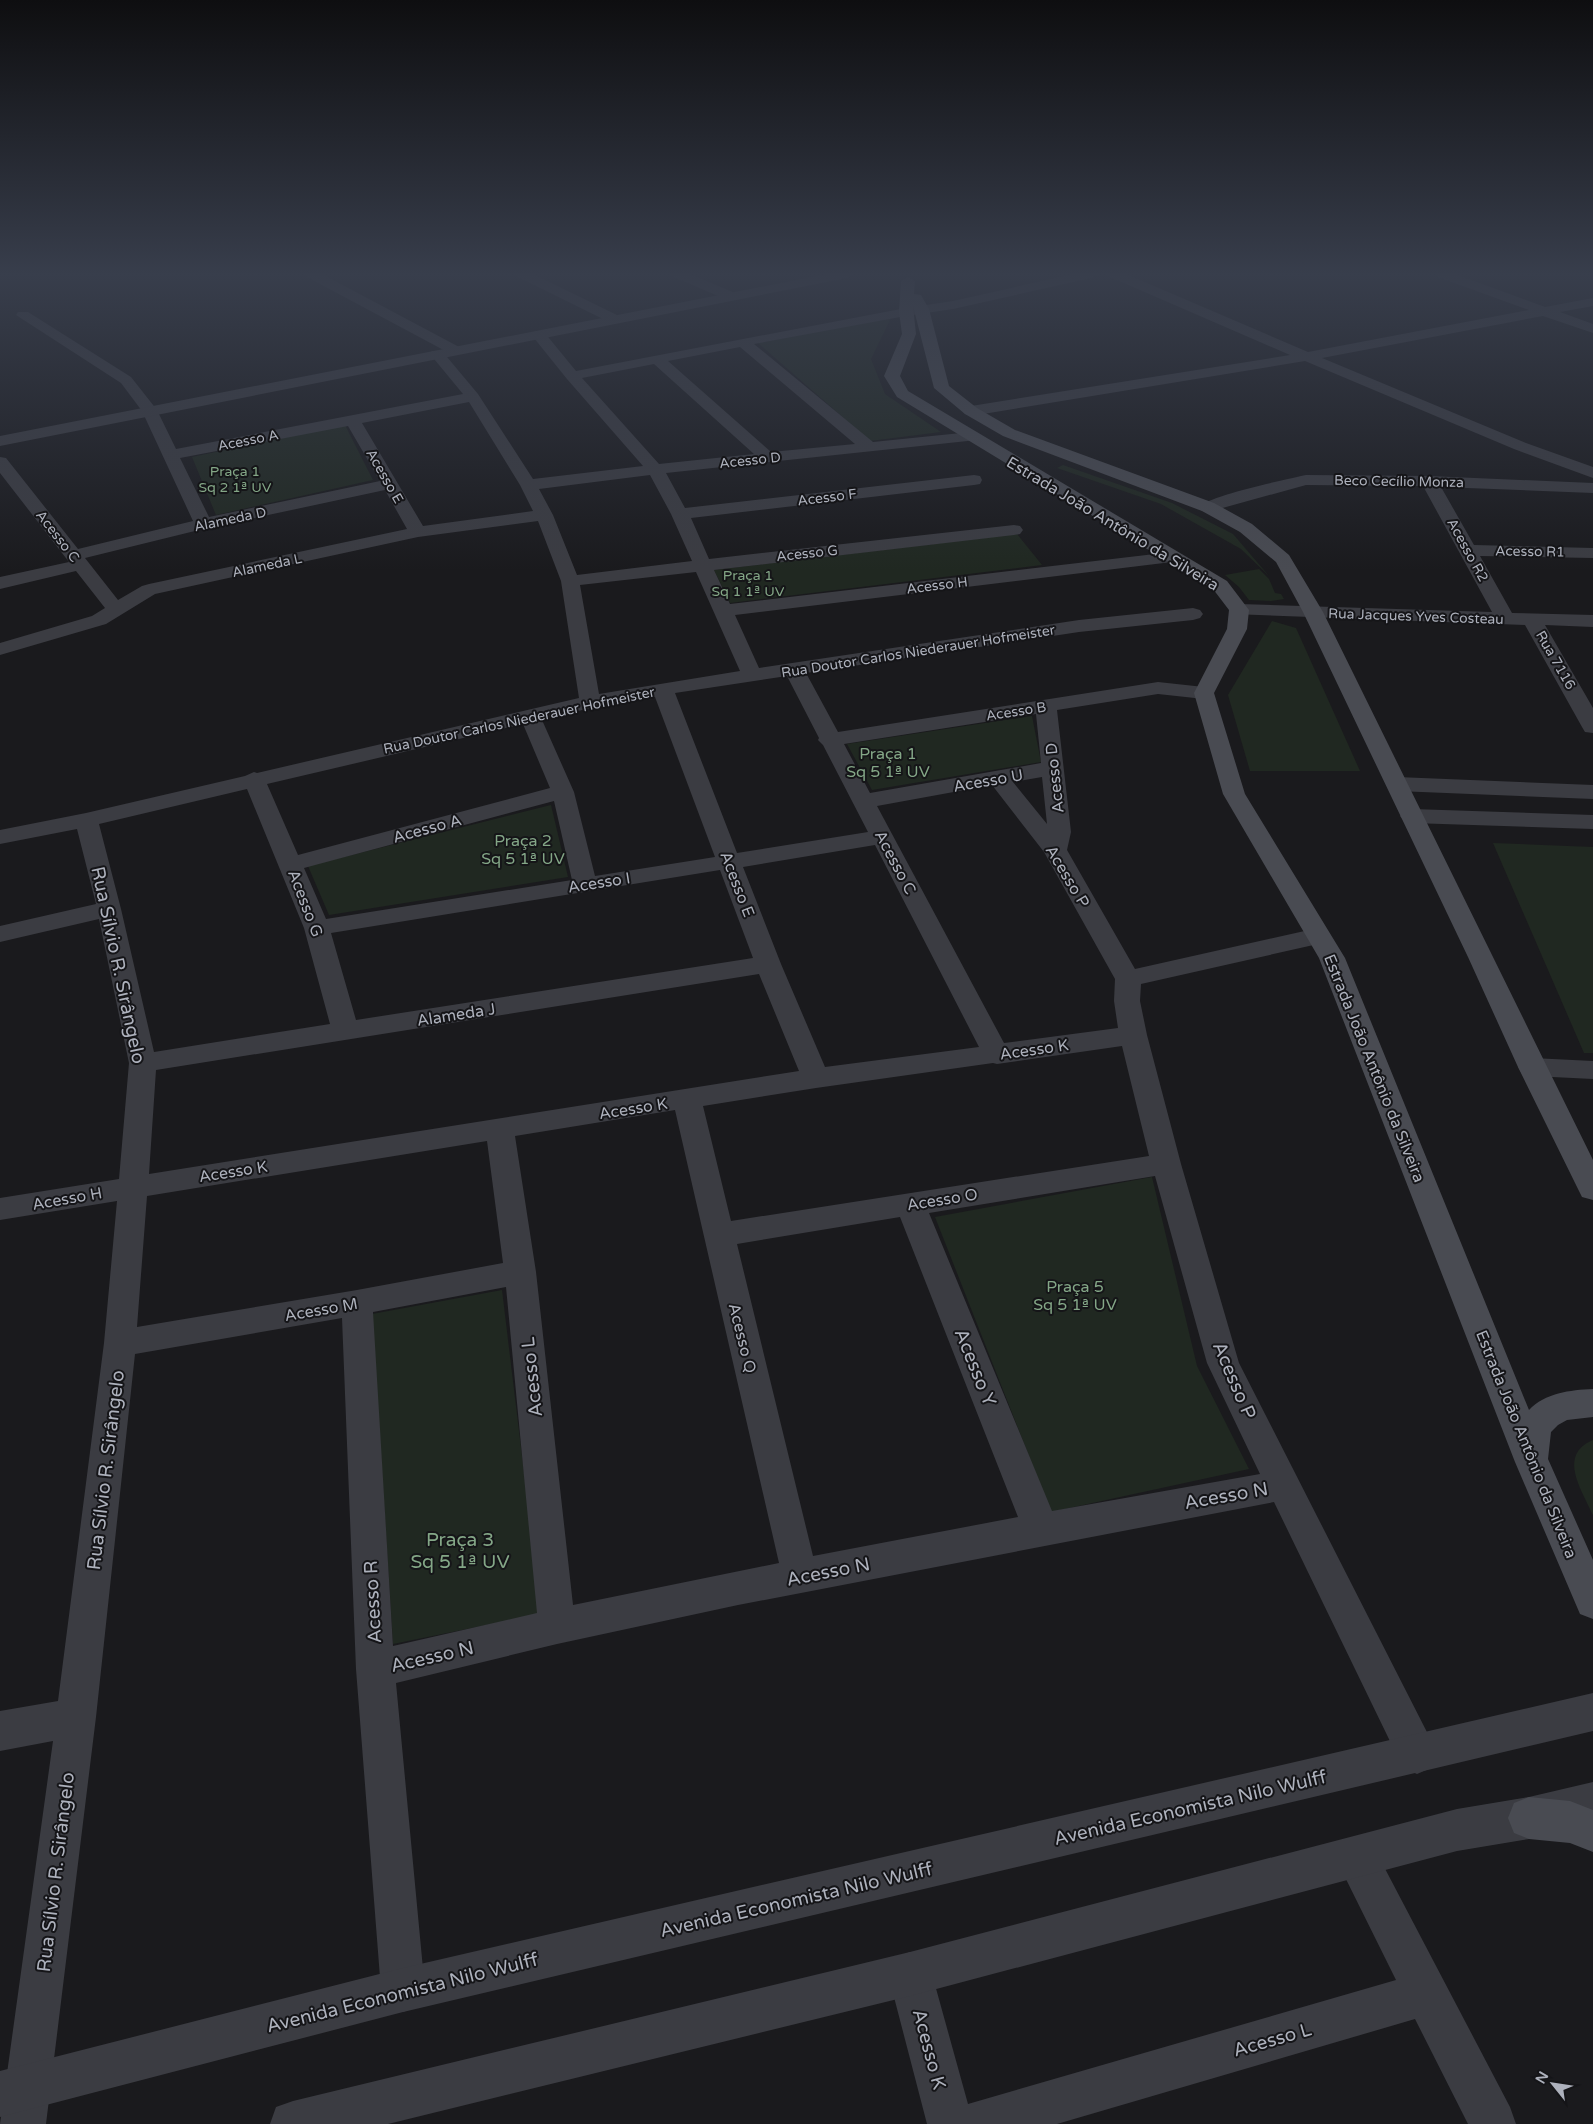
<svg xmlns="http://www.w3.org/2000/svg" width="1593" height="2124" font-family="'Varela Round',sans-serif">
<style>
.green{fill:#202821}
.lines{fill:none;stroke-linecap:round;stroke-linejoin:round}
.minor{fill:#3b3c42;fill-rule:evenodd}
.tertiary{fill:#3b3c42;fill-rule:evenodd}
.secondary{fill:#494b52;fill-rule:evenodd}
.labels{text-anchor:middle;stroke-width:4;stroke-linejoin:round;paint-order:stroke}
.far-street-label{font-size:14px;fill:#adb1bc;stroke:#151518}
.far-park-label{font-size:14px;fill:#84a787;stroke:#151518}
.street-label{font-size:16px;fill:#adb1bc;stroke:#151518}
.park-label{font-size:16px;fill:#84a787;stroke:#151518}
.near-street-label{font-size:19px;fill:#adb1bc;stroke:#151518}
.near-park-label{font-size:19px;fill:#84a787;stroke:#151518}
</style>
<rect width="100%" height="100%" fill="#1a1a1d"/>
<g class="green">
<path d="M891,318L871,359L885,394L941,432L870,441L758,343Z"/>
<path d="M345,425L373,480L216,515L192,457Z"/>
<path d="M1063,465L1172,503L1233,534L1269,576L1241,549L1161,504L1057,468Z"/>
<path d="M1017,534L1042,565L730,603L714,570Z"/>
<path d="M1259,569L1269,579L1275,593L1281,594L1284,599L1271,601L1249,600L1239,587L1225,575Z"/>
<path d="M1272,621L1296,628L1360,771H1250L1228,695Z"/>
<path d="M1032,716L1041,762L872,790L847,744Z"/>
<path d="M551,805L568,877L329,915L308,866Z"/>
<path d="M1493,843L1593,847V1053H1584Z"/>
<path d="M1152,1177L1197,1366L1249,1469L1051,1512L935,1217Z"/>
<path d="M502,1290L541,1614L393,1644L372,1314Z"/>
<path d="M1593,1440V1515C1582,1490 1557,1455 1593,1440Z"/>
</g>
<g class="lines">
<g class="minor">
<path d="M305,274H322L461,348L463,351L461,354H451L307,277Z"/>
<path d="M516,274H533L619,316L621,319L614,323L609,322L518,277Z"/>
<path d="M672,274H690L735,293L737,296L735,299H725L674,277Z"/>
<path d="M1108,274H1126L1308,352L1529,310L1438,277L1436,274H1455L1545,307L1593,298V306L1560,312L1593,324V333L1543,316L1322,358L1526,443L1593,467V478L1514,449L1305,361L971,416L965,414L963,411L965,408L971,406L1290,355L1110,277Z"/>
<path d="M906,308L913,312L911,315L754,344L873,442L971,432L977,434L979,437L977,440L666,473L685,508L974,475L980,476L982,480L980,484L974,485L691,518L709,559L1014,525L1020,526L1023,530L1020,534L1014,535L714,570L730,604L1172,552L1178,553L1181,557L1178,561L1172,562L735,615L759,668L1079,620L1193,608L1200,610L1203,614L1200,618L1193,620L1079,632L806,673L838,732L1158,682L1204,687L1211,689L1214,693L1211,697L1204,699L1158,694L1057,710L1071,832L1067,850L1135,969L1318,928L1327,930L1331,936L1327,942L1318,944L1141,984L1140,1001L1147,1035L1181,1164L1239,1363L1431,1740L1437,1754L1431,1768L1417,1774L1403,1768L1274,1502L738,1605L557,1644L396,1683L425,1990L419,2006L403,2012L387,2006L381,1990L356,1669L342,1318L135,1354L96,1717L46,2124H0L53,1741L0,1751V1711L58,1701L104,1343L117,1201L0,1220V1198L119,1179L129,1063L99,919L0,942V926L96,904L77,829L0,844V830L86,813L245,776L254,772L257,773L579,698L561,581L538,521L418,537L155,594L106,624L0,655V643L92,616L105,608L76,571L0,589V577L69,562L0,473V457L6,458L78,549L193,521L142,411L121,383L16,315L18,312H28L131,377L157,410L176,449L463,394L430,354L432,351H442L478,394L533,479L643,466L567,379L534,338L532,335L534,332H544L576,371ZM740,347L855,444L771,452L668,361ZM654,364L754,454L659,464L582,378ZM469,402L520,485L533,511L423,526L362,423ZM348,426L380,481L209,517L180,458ZM650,475L671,514L692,561L577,575L553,515L539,489ZM385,490L407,529L149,584L142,586L118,600L85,558L203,529ZM696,572L740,671L599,694L580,585ZM787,676L819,738L818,740L823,745L868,832L737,853L675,693ZM655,697L715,857L595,876L574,792L542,720L590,708ZM1036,714L1041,763L870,793L844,744ZM523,724L550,788L298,855L267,784ZM1042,777L1047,824L1013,782ZM992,785L1044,852L1115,979L1114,1001L1118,1028L1004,1043L877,806ZM247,789L304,928L330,1024L154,1052L121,909L99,824ZM554,801L572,880L326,919L304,868ZM875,845L979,1047L825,1067L781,964L743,867ZM720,870L753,958L356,1020L331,933ZM759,974L799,1071L149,1174L156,1070ZM1122,1046L1149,1156L731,1221L703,1106L816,1088L993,1063L997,1064ZM675,1110L779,1563L573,1605L536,1272L515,1136ZM487,1141L503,1263L357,1290L137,1327L147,1196ZM1155,1176L1207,1363L1260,1474L1052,1511L929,1213ZM900,1217L1018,1517L813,1556L737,1244ZM506,1287L537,1613L393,1646L373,1312Z"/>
<path d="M1306,475L1429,476L1593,483V493L1441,487L1474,545L1593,548V558L1480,556L1512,613L1593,615V627L1545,625L1593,708V733L1585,732L1582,727L1525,625L1232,614L1229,610L1232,606L1239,604L1492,612L1423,486L1306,485L1208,512L1202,511L1199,507C1207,496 1288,479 1306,475Z"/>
<path d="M1532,1058L1593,1061V1079L1532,1076L1522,1074L1518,1067L1522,1060Z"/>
<path d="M1356,1836L1371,1842L1510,2107L1516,2124H1468L1415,2019L1057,2124H927L888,1974L894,1958L910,1952L926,1958L932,1974L968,2104L1396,1980L1335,1857L1341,1842Z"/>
</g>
<g class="tertiary">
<path d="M827,274H854L847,278L0,446V436Z"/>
<path d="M1073,274H1098L1091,278L953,309L906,316L899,312L906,308L953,301Z"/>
<path d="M1397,777L1593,785V799L1397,791L1389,789L1386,784L1389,779Z"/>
<path d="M1412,809L1593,815V829L1412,823L1404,821L1400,816L1404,811Z"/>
<path d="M1593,1693V1731L403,2012L0,2117V2071L403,1968Z"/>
<path d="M1593,1782V1822L1529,1839L1457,1851L910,1996L388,2124H270L276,2107L293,2101L910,1952L1457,1809L1529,1797Z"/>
</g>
<g class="secondary">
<path d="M908,277L915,281L914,294L921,295L929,309L949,386L977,408L1015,430L1214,503L1252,524L1289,555L1323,612L1593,1160V1200L1582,1197L1578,1189L1518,1067L1468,957L1303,612L1276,562L1240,532L1202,511L1003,436L965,414L934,388L913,306L916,334L900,376L908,391L1227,581L1249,610L1247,629L1214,693L1245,794L1345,958L1529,1410C1545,1393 1570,1390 1593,1389V1417L1567,1420L1558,1425L1551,1432L1548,1459L1593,1560V1619L1580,1614L1515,1462L1319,958L1223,794L1194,693L1227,629L1229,610L1213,589L897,397L884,376L902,334L899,312L901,281Z"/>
<path d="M1529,1797L1570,1801L1593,1810V1852L1570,1843L1529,1839L1514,1833L1508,1818L1514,1803Z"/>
</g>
</g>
<linearGradient id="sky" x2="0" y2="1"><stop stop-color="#0e0e10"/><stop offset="0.48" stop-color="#383e4c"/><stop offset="1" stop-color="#383e4c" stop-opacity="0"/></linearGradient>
<rect width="1593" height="571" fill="url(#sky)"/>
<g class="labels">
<g class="far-street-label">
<text transform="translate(248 440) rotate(-11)" y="5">Acesso A</text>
<text transform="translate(750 460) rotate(-6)" y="5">Acesso D</text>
<text transform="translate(385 476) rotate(60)" y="5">Acesso E</text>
<text transform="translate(1399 481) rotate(1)" y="5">Beco Cecílio Monza</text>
<text transform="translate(827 497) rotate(-7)" y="5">Acesso F</text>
<text transform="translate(230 519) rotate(-12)" y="5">Alameda D</text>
<text transform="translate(58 536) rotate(52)" y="5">Acesso C</text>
<text transform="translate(1468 550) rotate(61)" y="5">Acesso R2</text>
<text transform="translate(1530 551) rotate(1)" y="5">Acesso R1</text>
<text transform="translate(807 553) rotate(-6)" y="5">Acesso G</text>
<text transform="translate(267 565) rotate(-12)" y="5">Alameda L</text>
<text transform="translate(937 585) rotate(-7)" y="5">Acesso H</text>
<text transform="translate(1416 616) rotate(2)" y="5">Rua Jacques Yves Costeau</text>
<text transform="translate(918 651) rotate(-9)" y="5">Rua Doutor Carlos Niederauer Hofmeister</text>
<text transform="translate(1556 660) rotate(60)" y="5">Rua 7116</text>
<text transform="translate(1016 711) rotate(-9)" y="5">Acesso B</text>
<text transform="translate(519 720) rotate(-12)" y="5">Rua Doutor Carlos Niederauer Hofmeister</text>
</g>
<g class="far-park-label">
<text x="235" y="476">Praça 1<tspan x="235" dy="16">Sq 2 1ª UV</tspan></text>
<text x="748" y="580">Praça 1<tspan x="748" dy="16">Sq 1 1ª UV</tspan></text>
</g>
<g class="street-label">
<text transform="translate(1113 523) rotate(31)" y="6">Estrada João Antônio da Silveira</text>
<text transform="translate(1054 778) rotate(-96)" y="6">Acesso D</text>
<text transform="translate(988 780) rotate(-10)" y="6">Acesso U</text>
<text transform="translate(427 828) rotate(-15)" y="6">Acesso A</text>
<text transform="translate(896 862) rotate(62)" y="6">Acesso C</text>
<text transform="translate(1068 876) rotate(59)" y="6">Acesso P</text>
<text transform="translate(599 882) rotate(-9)" y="6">Acesso I</text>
<text transform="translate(738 884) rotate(69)" y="6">Acesso E</text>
<text transform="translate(306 903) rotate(69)" y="6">Acesso G</text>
<text transform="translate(456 1014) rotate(-9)" y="6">Alameda J</text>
<text transform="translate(1034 1049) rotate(-8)" y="6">Acesso K</text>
<text transform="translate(1375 1068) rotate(68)" y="6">Estrada João Antônio da Silveira</text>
<text transform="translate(633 1108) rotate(-9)" y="6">Acesso K</text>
<text transform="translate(233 1171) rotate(-9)" y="6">Acesso K</text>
<text transform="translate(67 1198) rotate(-10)" y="6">Acesso H</text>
<text transform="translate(942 1199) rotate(-9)" y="6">Acesso O</text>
<text transform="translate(321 1309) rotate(-10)" y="6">Acesso M</text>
<text transform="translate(743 1338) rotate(76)" y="6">Acesso Q</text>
<text transform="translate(1527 1444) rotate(68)" y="6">Estrada João Antônio da Silveira</text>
</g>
<g class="park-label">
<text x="888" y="759">Praça 1<tspan x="888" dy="18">Sq 5 1ª UV</tspan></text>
<text x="523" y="846">Praça 2<tspan x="523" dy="18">Sq 5 1ª UV</tspan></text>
<text x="1075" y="1292">Praça 5<tspan x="1075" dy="18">Sq 5 1ª UV</tspan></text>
</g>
<g class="near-street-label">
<text transform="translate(119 965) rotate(78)" y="7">Rua Sílvio R. Sirângelo</text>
<text transform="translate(976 1367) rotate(68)" y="7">Acesso Y</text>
<text transform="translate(531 1377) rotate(-96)" y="7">Acesso L</text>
<text transform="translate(1235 1380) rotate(67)" y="7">Acesso P</text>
<text transform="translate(105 1470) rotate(-83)" y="7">Rua Sílvio R. Sirângelo</text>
<text transform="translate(1226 1495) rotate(-10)" y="7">Acesso N</text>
<text transform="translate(828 1571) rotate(-11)" y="7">Acesso N</text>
<text transform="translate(372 1602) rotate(-93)" y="7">Acesso R</text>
<text transform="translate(432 1656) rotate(-13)" y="7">Acesso N</text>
<text transform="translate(1190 1807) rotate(-13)" y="7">Avenida Economista Nilo Wulff</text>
<text transform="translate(55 1872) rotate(-83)" y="7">Rua Sílvio R. Sirângelo</text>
<text transform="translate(796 1899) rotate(-13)" y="7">Avenida Economista Nilo Wulff</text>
<text transform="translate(402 1992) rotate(-14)" y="7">Avenida Economista Nilo Wulff</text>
<text transform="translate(1272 2039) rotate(-16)" y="7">Acesso L</text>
<text transform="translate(930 2049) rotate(75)" y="7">Acesso K</text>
</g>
<g class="near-park-label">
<text x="460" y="1546">Praça 3<tspan x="460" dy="22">Sq 5 1ª UV</tspan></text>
</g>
</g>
<g transform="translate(1553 2084) rotate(300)" stroke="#151518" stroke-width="4" paint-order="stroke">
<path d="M0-4L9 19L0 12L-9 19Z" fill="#adb1bc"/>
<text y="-8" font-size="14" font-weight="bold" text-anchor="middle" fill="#adb1bc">N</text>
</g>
</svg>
